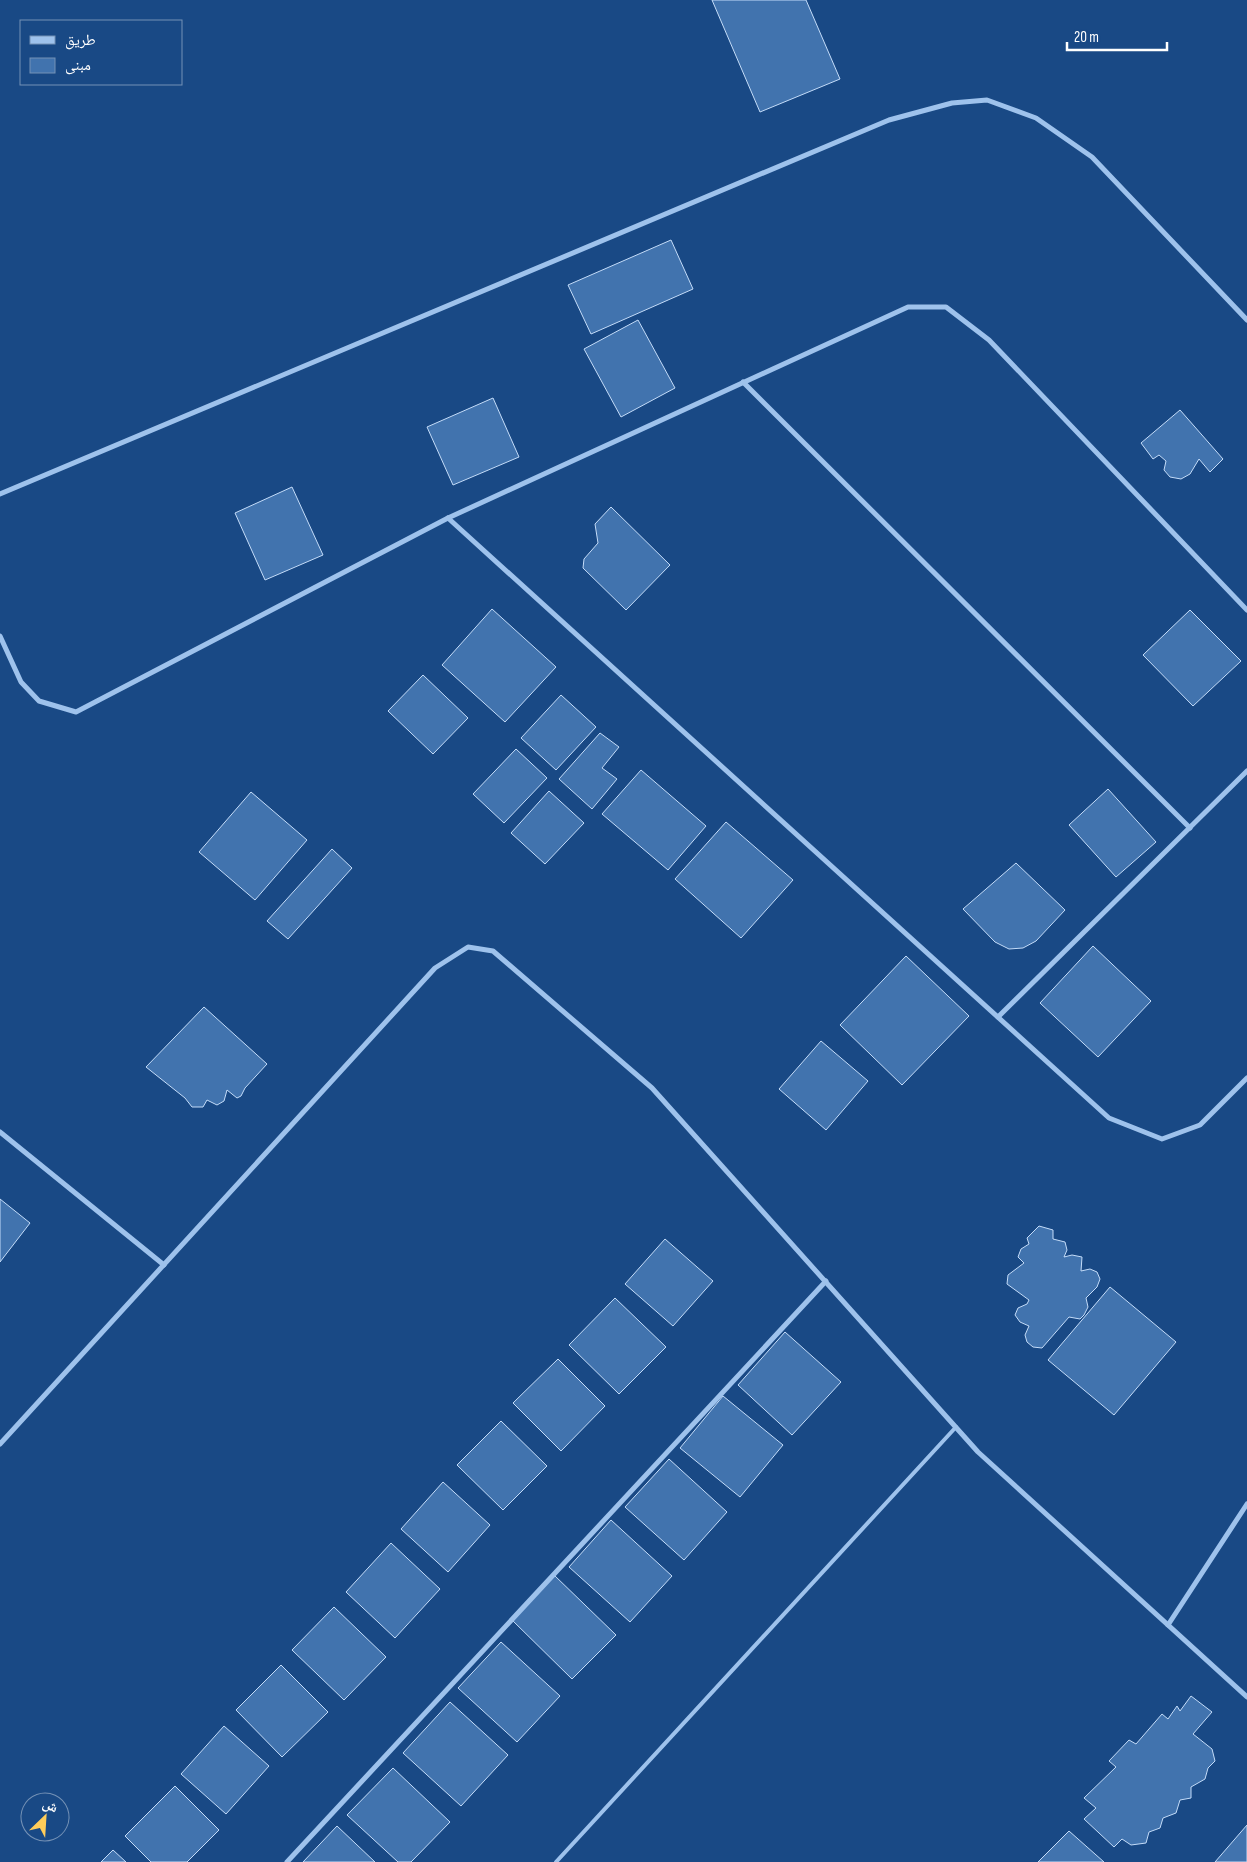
<svg xmlns="http://www.w3.org/2000/svg" width="1247" height="1862" font-family="'Sofia Sans Condensed','Noto Naskh Arabic',sans-serif">
<style>
.building{fill:#4173ae;stroke:#c4dcf9}
.lines{fill:none;stroke-linecap:round;stroke-linejoin:round}
.lane{stroke:#9ec2ec;stroke-width:4}
.street{stroke:#9ec2ec;stroke-width:5}
</style>
<rect width="100%" height="100%" fill="#194985"/>
<g class="building">
<path d="M712,0H806L840,79L760,112Z"/>
<path d="M671,240L693,289L591,334L568,285Z"/>
<path d="M638,320L675,388L621,417L584,349Z"/>
<path d="M493,398L519,457L453,485L427,427Z"/>
<path d="M1180,410L1223,459L1210,472L1199,459L1190,474L1181,479L1170,477L1164,470L1166,461L1159,455L1153,459L1141,443Z"/>
<path d="M292,487L323,555L265,580L235,513Z"/>
<path d="M611,507L670,565L626,610L583,568L584,559L598,543L595,524Z"/>
<path d="M492,609L556,667L505,722L442,665Z"/>
<path d="M1190,610L1241,661L1193,706L1143,655Z"/>
<path d="M423,675L468,718L433,754L388,711Z"/>
<path d="M561,695L596,727L556,770L521,738Z"/>
<path d="M600,733L619,747L602,768L617,779L592,809L559,779Z"/>
<path d="M516,749L547,778L504,823L473,794Z"/>
<path d="M641,770L706,826L668,870L602,814Z"/>
<path d="M1108,789L1156,842L1116,877L1069,825Z"/>
<path d="M549,791L584,823L545,864L511,833Z"/>
<path d="M251,792L307,840L255,900L199,852Z"/>
<path d="M726,822L793,880L741,938L675,879Z"/>
<path d="M332,849L352,868L288,939L267,921Z"/>
<path d="M1016,863L1065,910L1036,941L1023,948L1009,949L995,942L963,909Z"/>
<path d="M1093,946L1151,1001L1098,1057L1040,1003Z"/>
<path d="M906,956L969,1016L902,1085L840,1025Z"/>
<path d="M204,1007L267,1064L245,1088L241,1096L237,1098L227,1090L224,1101L217,1105L207,1100L203,1107H192L185,1098L146,1067Z"/>
<path d="M821,1041L868,1081L826,1130L779,1089Z"/>
<path d="M0,1199L30,1223L0,1262Z"/>
<path d="M1039,1226L1053,1230V1239L1065,1242L1067,1250L1064,1257L1072,1255L1082,1257L1081,1271L1090,1269L1097,1272L1100,1279L1097,1287L1086,1298L1088,1307L1084,1315L1080,1319L1069,1317L1042,1348L1033,1347L1027,1342L1025,1335L1029,1326L1020,1322L1015,1315L1018,1308L1027,1304L1029,1300L1007,1284L1008,1275L1024,1263L1018,1257L1021,1249L1029,1244L1027,1238Z"/>
<path d="M665,1239L713,1281L673,1326L625,1284Z"/>
<path d="M1110,1287L1176,1342L1114,1415L1048,1360Z"/>
<path d="M615,1298L666,1347L619,1394L569,1345Z"/>
<path d="M785,1332L841,1382L792,1435L738,1385Z"/>
<path d="M558,1359L605,1406L561,1451L513,1403Z"/>
<path d="M723,1396L783,1445L740,1497L680,1448Z"/>
<path d="M501,1421L547,1466L503,1510L457,1465Z"/>
<path d="M669,1459L727,1512L684,1560L625,1507Z"/>
<path d="M443,1482L490,1525L448,1572L401,1529Z"/>
<path d="M611,1520L672,1576L630,1622L569,1567Z"/>
<path d="M391,1543L440,1589L395,1638L346,1592Z"/>
<path d="M554,1575L616,1635L572,1679L511,1619Z"/>
<path d="M334,1607L386,1657L344,1700L292,1650Z"/>
<path d="M501,1642L560,1696L517,1742L458,1688Z"/>
<path d="M281,1665L328,1712L282,1757L236,1710Z"/>
<path d="M1191,1696L1212,1712L1193,1734L1212,1749L1215,1761L1208,1768L1205,1779L1191,1787V1798L1180,1800L1176,1813L1163,1818L1160,1828L1149,1832L1146,1843L1131,1845L1122,1839L1114,1847L1084,1819L1096,1808L1084,1798L1116,1767L1109,1761L1129,1740L1136,1744L1162,1714L1168,1719L1177,1706L1180,1711Z"/>
<path d="M450,1702L508,1755L461,1806L403,1753Z"/>
<path d="M224,1726L269,1766L226,1814L181,1774Z"/>
<path d="M393,1768L450,1822L411,1862H398L347,1815Z"/>
<path d="M175,1786L219,1830L187,1862H151L125,1836Z"/>
<path d="M1247,1825V1862H1215Z"/>
<path d="M337,1826L375,1862H303Z"/>
<path d="M1069,1831L1104,1862H1038Z"/>
<path d="M113,1850L126,1862H101Z"/>
</g>
<g class="lines">
<path class="lane" d="M556,1862L956,1427"/>
<g class="street">
<path d="M743,382L1190,828"/>
<path d="M0,494L889,120L952,103L987,100L1036,118L1092,157L1247,320"/>
<path d="M448,518L1109,1118L1162,1139L1200,1125L1247,1078"/>
<path d="M0,636L21,682L39,701L76,712L448,518L908,307H946L989,340L1247,610"/>
<path d="M998,1017L1247,771"/>
<path d="M0,1132L164,1265"/>
<path d="M0,1444L435,968L468,947L493,951L652,1088L978,1452L1247,1697"/>
<path d="M1168,1625L1247,1504"/>
<path d="M287,1862L826,1281"/>
</g>
</g>
<rect x="20" y="20" width="162" height="65" fill="#194985" stroke="#7592b6"/>
<rect x="30" y="36" width="25" height="8" fill="#9ec2ec" stroke="#7592b6"/>
<text x="65" y="45" font-size="15" fill="#ffffff">طريق</text>
<rect x="30" y="58" width="25" height="15" fill="#4173ae" stroke="#7592b6"/>
<text x="65" y="70" font-size="15" fill="#ffffff">مبنى</text>
<g transform="translate(45 1817) rotate(25)"><circle r="24" fill="#194985" stroke="#7592b6"/>
<path d="M0-4L9 19L0 12L-9 19Z" fill="#ffcd5a"/>
<text y="-8" font-size="14" font-weight="bold" text-anchor="middle" fill="#ffffff">ش</text>
</g>
<path d="M1067 42v8h100v-8" fill="none" stroke="#ffffff" stroke-width="2.5"/>
<text x="1074" y="42" font-size="15" fill="#ffffff" stroke="#194985" stroke-width="4" paint-order="stroke">20 m</text>
</svg>
